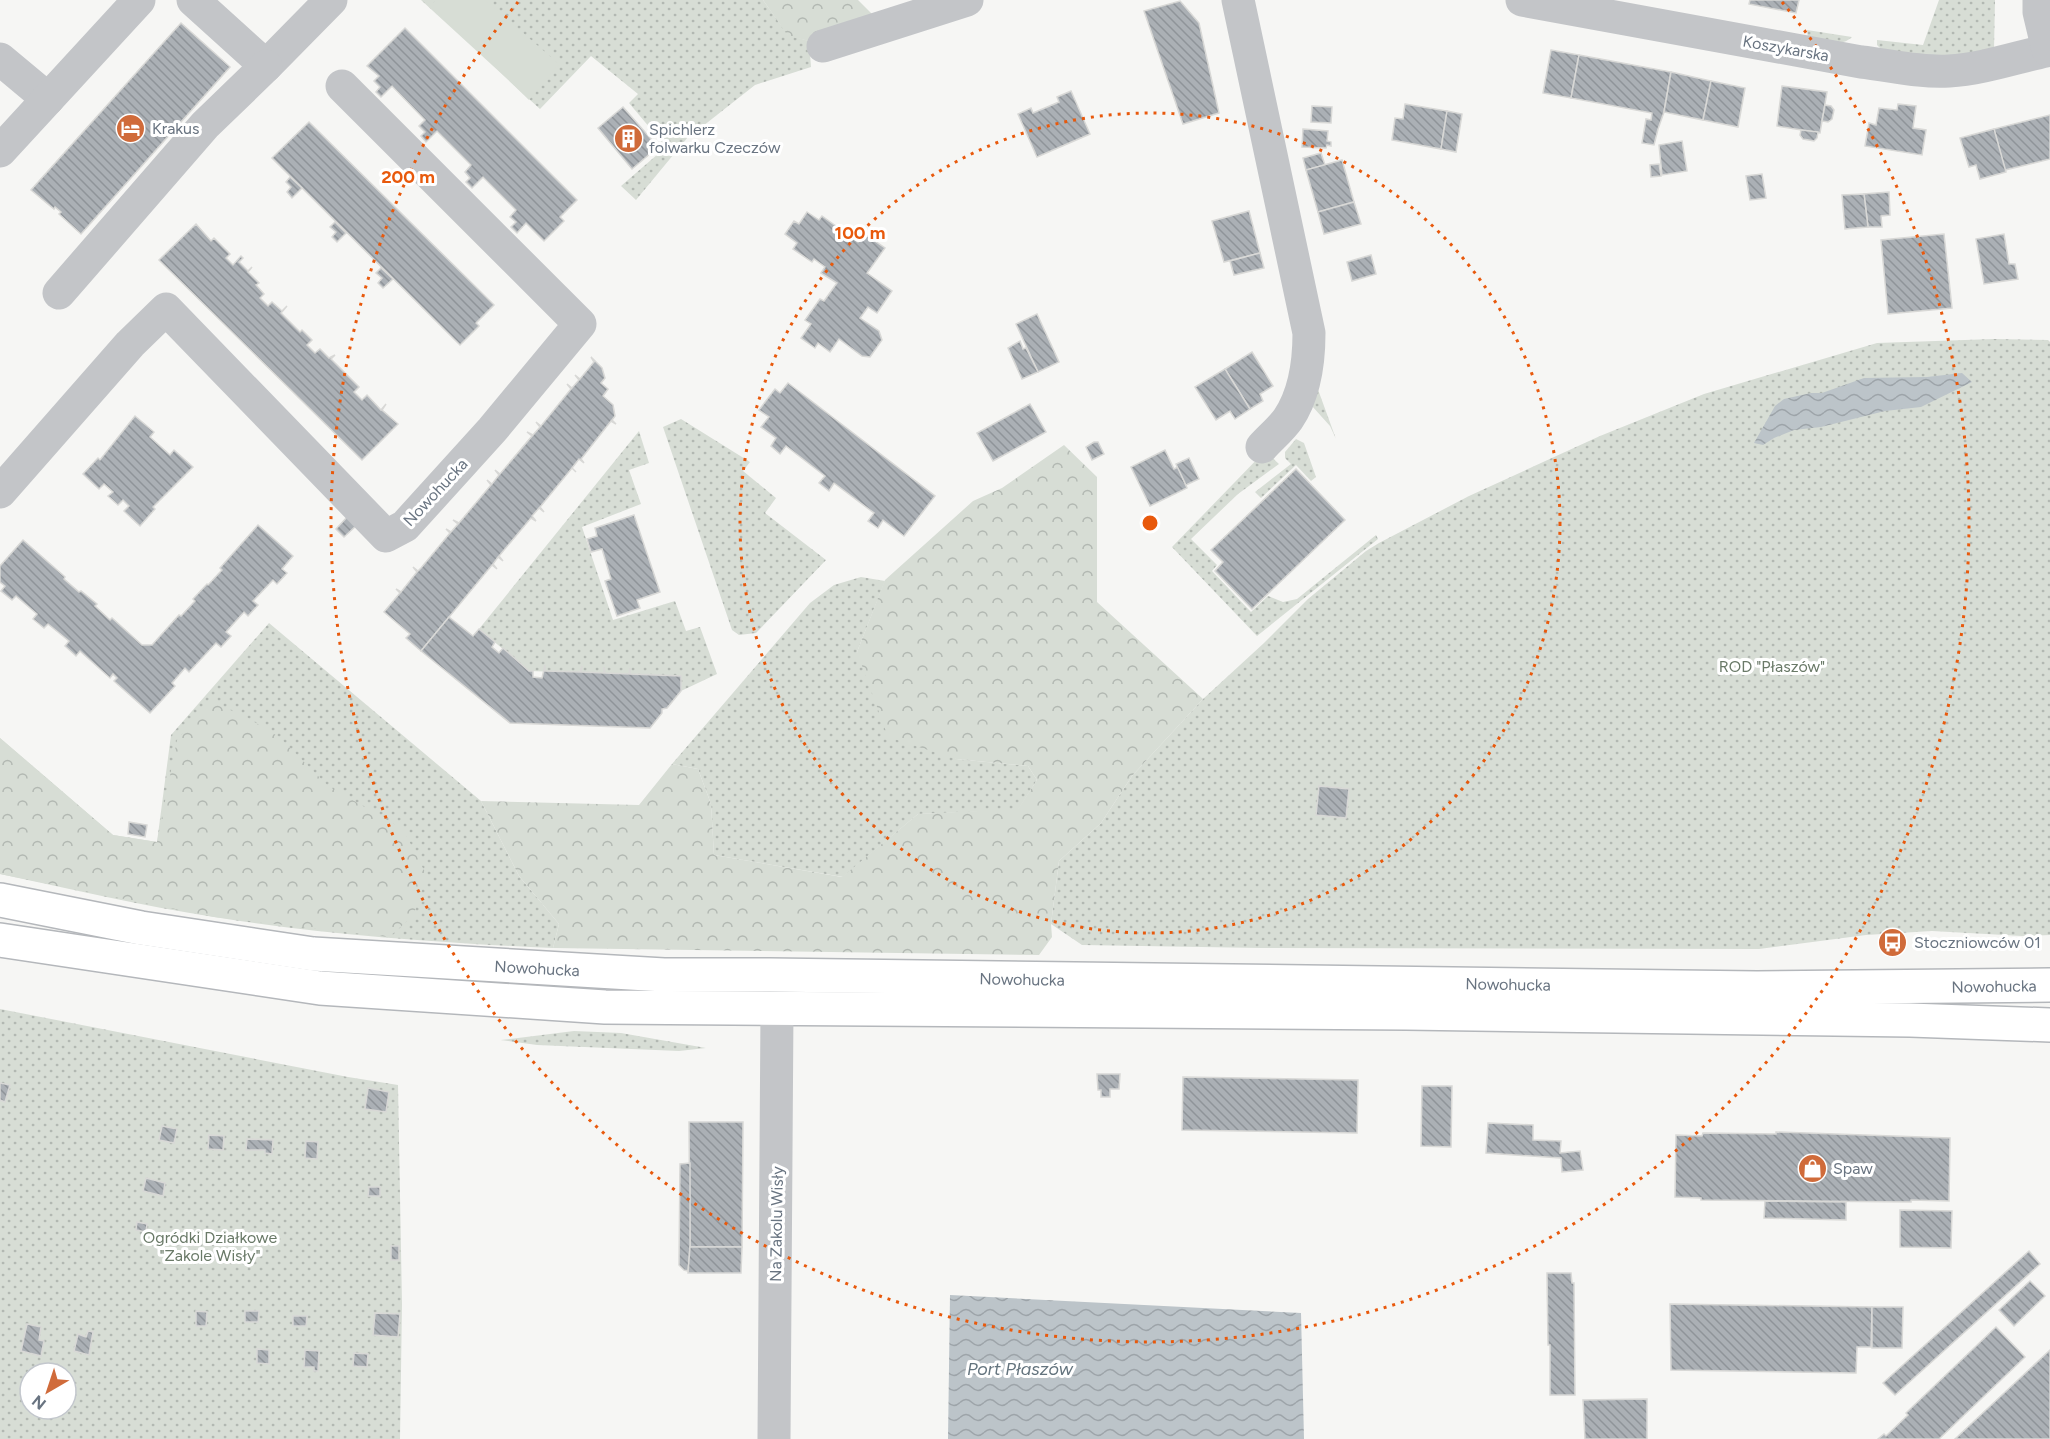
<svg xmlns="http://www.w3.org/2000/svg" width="2050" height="1439" font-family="Figtree,sans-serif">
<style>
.grass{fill:url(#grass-dots);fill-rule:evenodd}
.forest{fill:url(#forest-crowns)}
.park{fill:#d7ddd5}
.water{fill:url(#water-waves)}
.building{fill:url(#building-back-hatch);stroke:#d8d8d6;stroke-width:1.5}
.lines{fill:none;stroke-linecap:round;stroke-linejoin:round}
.major-casing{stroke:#b4b7bb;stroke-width:36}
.minor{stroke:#c3c5c8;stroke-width:33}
.major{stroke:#fff;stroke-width:33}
.ring{fill:none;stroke:#e8590c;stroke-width:3;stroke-dasharray:3 6}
.labels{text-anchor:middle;stroke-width:6;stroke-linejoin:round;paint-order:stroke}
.street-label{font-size:16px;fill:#697481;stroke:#fff}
.poi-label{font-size:16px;fill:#697481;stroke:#fff;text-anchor:start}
.park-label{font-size:16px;fill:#697967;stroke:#fff}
.water-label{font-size:18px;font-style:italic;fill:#64747e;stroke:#fff}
.centre{fill:#e8590c;stroke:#fff;stroke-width:3}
.ring-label{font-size:18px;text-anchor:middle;font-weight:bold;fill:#e8590c;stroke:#fff;stroke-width:6;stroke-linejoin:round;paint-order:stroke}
</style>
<defs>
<pattern id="grass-dots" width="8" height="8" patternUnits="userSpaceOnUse" patternTransform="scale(1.5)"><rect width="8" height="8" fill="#d7ddd5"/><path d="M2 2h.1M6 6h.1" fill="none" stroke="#b2b8b2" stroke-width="1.8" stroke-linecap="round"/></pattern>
<pattern id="forest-crowns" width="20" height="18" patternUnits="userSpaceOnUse" patternTransform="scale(1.5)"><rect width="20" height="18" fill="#d7ddd5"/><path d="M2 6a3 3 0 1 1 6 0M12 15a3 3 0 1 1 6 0" fill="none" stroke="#b2b8b2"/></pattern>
<pattern id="water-waves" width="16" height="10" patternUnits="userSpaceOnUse" patternTransform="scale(1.5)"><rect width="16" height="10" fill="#bcc4c9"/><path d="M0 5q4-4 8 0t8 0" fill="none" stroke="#9da4a9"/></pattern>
<pattern id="building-back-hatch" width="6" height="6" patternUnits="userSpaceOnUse" patternTransform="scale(1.5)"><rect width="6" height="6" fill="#abb0b5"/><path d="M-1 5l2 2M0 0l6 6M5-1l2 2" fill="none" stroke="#8f9499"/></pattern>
</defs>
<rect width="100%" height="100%" fill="#f6f6f4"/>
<g class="grass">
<path d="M421,0H763L788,35L809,41L811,67L755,85L689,137L685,134L688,137L636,200L621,186L666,147L629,103L638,94L591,56L540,109Z"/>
<path d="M1939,0H1995L1994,50L1961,55L1917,56L1881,49L1877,45V40L1923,45Z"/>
<path d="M1807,30L1852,37C1841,48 1822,41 1808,39Z"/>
<path d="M1994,339L2048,340L2050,342V935L2022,936L1932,931L1866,935L1759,949L1261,948L1082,945L1051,924L1059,861L1101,823L1132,776L1203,699L1264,643L1308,599L1366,551L1379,543L1469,496L1600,436L1704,394L1877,343Z"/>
<path d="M1316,384L1336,439L1330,426L1312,406Z"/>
<path d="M681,419L750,462L743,471L776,498L765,513L826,560L756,633L739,635L732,630L663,427Z"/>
<path d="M639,431L649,463L629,470L641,504L582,527L613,620L675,601L686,631L700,627L717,674L681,691V676L529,671L479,629Z"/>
<path d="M1296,439L1304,443L1316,477L1311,481L1296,465L1261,498L1255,492L1291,464L1285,458V452Z"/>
<path d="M1265,451L1279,464L1238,494L1191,539L1217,565L1212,571L1251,612L1268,596L1283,602L1297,599L1376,535L1378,539L1257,636L1172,547Z"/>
<path d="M861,577L885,581L857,652L956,759L1028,766L1037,780L1018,810L918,814L843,877L714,855L711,804L698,769L672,764L810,603L834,585Z"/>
<path d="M269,623L481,801L519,876L559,924L553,948C440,943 325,935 214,917C142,906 71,889 0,874V738L113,835L157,842L171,735Z"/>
<path d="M0,1009L348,1077L398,1085L402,1304L400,1439H0ZM30,1373H66V1409H30Z"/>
<path d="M574,1031L621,1033L706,1048L679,1051L537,1045L501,1040Z"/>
</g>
<g class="forest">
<path d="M763,0H858L874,16L809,41L788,36Z"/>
<path d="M1064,445L1097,477V602L1203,699L1132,776L1101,823L1059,861L1051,924L1052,937L1039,955L553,948L559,924L519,876L481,801L639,805L672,764L698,769L711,804L714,855L842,877L918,814L1018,809L1037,780L1028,766L956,759L888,737L857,652L885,580L973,501L1002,488Z"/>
<path d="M210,701L246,717L279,737L328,786L403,829L427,876L413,916L389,937L214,917L0,874V738L113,835L157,842L177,740Z"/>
</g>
<path class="park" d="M436,0H485L559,64L529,100L431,5Z"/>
<g class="water">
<path d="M1962,373L1972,382L1921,407L1885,411L1821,427L1794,430L1774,438L1763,445L1754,443L1775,406L1784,399L1811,393H1822L1864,378L1927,377Z"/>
<path d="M950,1295L1301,1313L1304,1439H948Z"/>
</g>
<g class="building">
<path d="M1750,0H1799L1796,13L1749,4Z"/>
<path d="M1180,1L1199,23L1219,113L1183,124L1144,11Z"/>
<path d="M181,23L230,67L81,234L59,214L61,212L55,207L54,209L31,190Z"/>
<path d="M405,28L577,200L560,217L564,221L544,241L526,223L517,233L511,227L516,222L510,217L516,210L483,177L472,188L466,182L470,178L465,172L471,165L437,131L426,142L421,136L425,132L419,126L425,120L392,86L381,97L376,92L380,87L374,81L379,76L367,66Z"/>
<path d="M1551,50L1579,55L1571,98L1543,93Z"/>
<path d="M1579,55L1671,72L1664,112L1658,129L1654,145L1642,143L1646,119L1651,120L1652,113L1571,98Z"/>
<path d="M1671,72L1711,81L1703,120L1664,112Z"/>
<path d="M1711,81L1745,88L1738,127L1703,120Z"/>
<path d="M1782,86L1827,92L1820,133L1777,126Z"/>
<path d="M1071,91L1090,134L1037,157L1018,114L1031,108L1033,113L1059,102L1057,97Z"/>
<path d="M1405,104L1447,111L1441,149L1392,140L1395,118L1403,119Z"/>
<path d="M1898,104L1916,106L1913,128L1926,130L1922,155L1865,146L1869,123L1876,125L1879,108L1897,110Z"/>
<path d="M1825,105L1831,106L1834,110L1832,119L1828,122L1822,121Z"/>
<path d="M1312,106L1332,107L1331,123L1311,122Z"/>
<path d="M623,107L658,147L632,169L598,128Z"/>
<path d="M1447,111L1462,114L1456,152L1441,149Z"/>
<path d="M2050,115V159L2005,170L1994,129Z"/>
<path d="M309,122L494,305L476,323L479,326L460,345L272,158Z"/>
<path d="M1303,129L1328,131L1327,141L1331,142V146L1327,145L1326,148L1302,147Z"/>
<path d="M1994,129L2006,172L1980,179L1976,165L1969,167L1960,138Z"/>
<path d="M1801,130L1818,132L1817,138L1814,141L1803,139L1800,135Z"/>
<path d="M1682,141L1687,171L1662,175L1659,145Z"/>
<path d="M1321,153L1325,165L1306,170L1303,158Z"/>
<path d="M1342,160L1354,202L1318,212L1306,170Z"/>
<path d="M1659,164L1661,176L1651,177L1650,165Z"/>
<path d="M1762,174L1766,198L1750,200L1746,176Z"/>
<path d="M290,177L302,188L292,198L287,192L291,187L286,182Z"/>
<path d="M1889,192L1890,215L1881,216L1882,227H1868L1864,194Z"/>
<path d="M1864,194L1868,227L1845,229L1842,195Z"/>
<path d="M1354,202L1361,224L1324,234L1318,212Z"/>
<path d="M1249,211L1260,253L1224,262L1212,221Z"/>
<path d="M807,212L819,220L822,216L858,242L863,233L885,248L867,273L892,291L877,313L868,307L860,318L879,331L882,340L870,357L862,356L839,339L830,352L818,343L815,348L801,338L811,324L805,320L820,299L824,301L837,283L821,273L825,267L814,259L812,262L793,249L797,243L785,234L794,221L799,224Z"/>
<path d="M335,222L346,233L337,242L332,237L336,232L330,227Z"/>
<path d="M196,224L211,241L214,238L230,254L226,258L233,265L241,256L243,258L239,262L248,271L252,267L248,272L259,283L256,285L264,294L260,298L268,306L272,302L282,311L287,306L281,313L300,332L302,330L312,340L307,345L315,353L320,349L329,358L335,355L331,359L359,387L354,392L362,400L367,395L381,410L386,404L382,410L398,424L362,460L159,260Z"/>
<path d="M1944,234L1952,308L1888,314L1881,240Z"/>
<path d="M2004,234L2009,264H2015L2018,279L1984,284L1976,239Z"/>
<path d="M1260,253L1264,268L1234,275L1230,261Z"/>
<path d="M1371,255L1376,274L1352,281L1347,262Z"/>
<path d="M381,268L393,279L383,288L378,283L382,278L376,273Z"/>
<path d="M1037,314L1059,362L1038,372L1016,324Z"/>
<path d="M1020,341L1023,349L1026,348L1038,372L1022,379L1008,348Z"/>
<path d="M1252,352L1273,386L1260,394L1263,401L1250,409L1225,369Z"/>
<path d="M591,357L602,368L605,378L601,383L608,389L603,396L613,405L615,416L612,420L616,424L611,421L581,459L584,463L579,459L572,468L576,472L572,468L540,507L544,512L539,508L532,516L536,521L531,518L499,556L503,561L498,557L493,564L497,569L492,565L421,651L406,638L410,634L384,612L400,593L396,589L401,592L417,572L413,567L418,571L421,568L450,533L446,529L451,532L458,524L453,520L459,523L491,485L487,480L492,484L499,475L495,470L500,474L532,436L527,432L533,435L540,427L536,422L541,426L571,389L567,384L572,388L579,380L575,375L580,379L594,362Z"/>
<path d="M1225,369L1250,409L1235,419L1230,411L1216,420L1195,387Z"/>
<path d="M788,383L935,496L904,536L883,520L878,528L868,521L874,513L834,483L829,491L819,483L825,476L786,446L780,454L771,446L776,438L761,427L769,417L759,410L775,389L780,393Z"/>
<path d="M1030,404L1046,432L993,461L977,433Z"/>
<path d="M135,416L154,432L150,437L170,455L174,450L193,467L153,507L155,509L140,526L124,511L129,506L123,500L118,505L108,496L113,492L104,484L99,489L83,474L98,458L100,460Z"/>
<path d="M1094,442H1098L1104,454L1092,460L1086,447Z"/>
<path d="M1165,450L1174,469L1178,467L1187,488L1150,506L1131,467Z"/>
<path d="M1189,458L1199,479L1186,485L1176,464Z"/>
<path d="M1296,469L1345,520L1252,609L1215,571L1223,562L1211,550Z"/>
<path d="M349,515L358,524L344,537L336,529Z"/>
<path d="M634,515L660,592L637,600L640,608L617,616L605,581L611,579L602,549L591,552L587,539L597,536L595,528Z"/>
<path d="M258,525L293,556L282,569L287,573L277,584L273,580L253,601L258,605L248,616L244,612L226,632L231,636L221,647L216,643L189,672L185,668L172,683L175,686L150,713L114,681L117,678L113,674L110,678L80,651L76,656L65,646L69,641L48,624L44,628L33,619L37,614L16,596L12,600L1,591L5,586L0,582V566L23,540L65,577L64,579L79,592L81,591L97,604L95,606L110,620L112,618L142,645H152L179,615L181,616L195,601L193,599L207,584L208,585L222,570L220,568Z"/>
<path d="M449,617L473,636L479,629L495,642L492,647L499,653L503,648L529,671H533V677L542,678L545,665V671L580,672L582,666L581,672L604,673V667L605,673L629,674L630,668V674L681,676V691L667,708L662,709V713L650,728L510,723L421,651Z"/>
<path d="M1319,786L1349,789L1346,818L1316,815Z"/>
<path d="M129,822L147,825L145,837L128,834Z"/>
<path d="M1097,1074H1120L1119,1089H1110V1097H1101V1090H1098Z"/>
<path d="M1183,1077L1358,1080L1357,1133L1182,1130Z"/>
<path d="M0,1083L10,1085L5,1102L0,1100Z"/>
<path d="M1422,1086H1452L1451,1147L1421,1146Z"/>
<path d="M368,1088L389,1092L386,1112L365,1109Z"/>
<path d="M689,1122H743L742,1247H690Z"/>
<path d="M1488,1123L1533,1125V1140L1561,1141L1560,1153L1580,1151L1583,1170L1562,1172L1561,1158L1486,1153Z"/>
<path d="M162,1126L177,1129L174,1143L159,1140Z"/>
<path d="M1776,1132L1950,1138L1949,1201L1911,1200V1202L1701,1200V1198L1675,1197L1676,1135L1702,1136L1703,1133L1776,1134Z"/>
<path d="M209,1135L224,1136L223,1150L208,1149Z"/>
<path d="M247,1139L273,1140L272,1154L265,1153V1150H246Z"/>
<path d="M306,1141L318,1142L317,1159L305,1158Z"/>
<path d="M690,1163V1247L688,1271L684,1270L679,1265L680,1164Z"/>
<path d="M146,1178L165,1183L163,1196L143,1191Z"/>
<path d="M369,1187H380V1196H368Z"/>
<path d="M1765,1201L1846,1202V1220L1764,1218Z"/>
<path d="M1900,1210L1952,1211L1951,1248L1900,1247Z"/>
<path d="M137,1222L147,1224L146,1232L136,1230Z"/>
<rect x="391" y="1246" width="8" height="14"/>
<path d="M690,1247H742L741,1273H688Z"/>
<path d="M2029,1251L2040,1264L1895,1395L1883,1383Z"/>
<path d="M1547,1273H1571L1572,1283H1574L1575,1395H1550V1345H1548Z"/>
<path d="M2030,1281L2045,1296L2014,1326L1999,1310Z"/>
<path d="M1670,1304L1872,1307L1871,1347H1857L1856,1373L1671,1370Z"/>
<path d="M1872,1307H1903L1902,1348H1872Z"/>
<path d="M196,1311L207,1312L206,1326H196Z"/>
<path d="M245,1311H259L258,1322H245Z"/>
<path d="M375,1313L400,1314L398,1337L373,1335Z"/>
<path d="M293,1316H307L306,1326H293Z"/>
<path d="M27,1324L41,1327L39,1340L44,1341L41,1356L21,1351Z"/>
<path d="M1996,1327L2025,1357L1939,1439H1878L1884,1434L1886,1436L1908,1415L1906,1413Z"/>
<path d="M88,1331L93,1332L89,1355L74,1351L78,1334L86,1337Z"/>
<path d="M257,1349L269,1350V1364L257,1363Z"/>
<path d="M305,1350L319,1351L318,1371H314V1367H304Z"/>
<path d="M2050,1350V1439H1955Z"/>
<path d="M354,1353L368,1354L367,1367L353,1366Z"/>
<path d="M1647,1399V1439H1585L1583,1400Z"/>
</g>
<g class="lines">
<defs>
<g id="major">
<path d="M0,900L141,928L313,954L664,975H770L1757,988L2050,985"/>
<path d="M0,940L320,988L605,1007L1406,1013L1910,1020L2050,1025"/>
</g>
</defs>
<use href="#major" class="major-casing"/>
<g class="minor">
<path d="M193,0L266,66L331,0"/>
<path d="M1238,0L1309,333C1309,362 1305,394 1288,419C1281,429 1270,438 1262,447"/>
<path d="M1522,0L1861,62C1889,65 1920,73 1949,71C1983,69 2017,57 2050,50"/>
<path d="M2039,0V12L2048,50"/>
<path d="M823,46L967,0"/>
<path d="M0,59L48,99"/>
<path d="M0,151L139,0"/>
<path d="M59,293L205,125L266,66"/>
<path d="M0,492L130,344L166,309L386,536L405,526L492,430L580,324L342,86"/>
<path d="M774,1439L777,1009"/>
</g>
<use href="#major" class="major"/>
</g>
<g class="ring">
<circle cx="1150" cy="523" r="410"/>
<path d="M1782 2A819 819 0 1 1 518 2"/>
</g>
<defs>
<symbol id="hotel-disc" viewBox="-11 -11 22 22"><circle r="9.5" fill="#d06b3a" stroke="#fff"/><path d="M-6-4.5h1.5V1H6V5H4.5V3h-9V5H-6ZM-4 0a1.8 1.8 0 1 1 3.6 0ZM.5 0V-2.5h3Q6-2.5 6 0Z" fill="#fff"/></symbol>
<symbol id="building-disc" viewBox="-11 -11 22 22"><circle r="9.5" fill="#d06b3a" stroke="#fff"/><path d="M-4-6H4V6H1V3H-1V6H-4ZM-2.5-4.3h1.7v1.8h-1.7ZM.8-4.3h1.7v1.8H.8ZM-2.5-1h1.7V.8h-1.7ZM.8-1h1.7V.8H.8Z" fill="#fff"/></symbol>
<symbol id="bus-disc" viewBox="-11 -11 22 22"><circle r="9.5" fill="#d06b3a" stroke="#fff"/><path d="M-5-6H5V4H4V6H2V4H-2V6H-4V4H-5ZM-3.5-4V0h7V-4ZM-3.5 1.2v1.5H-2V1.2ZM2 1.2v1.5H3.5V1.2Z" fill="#fff"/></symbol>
<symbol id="shop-disc" viewBox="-11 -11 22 22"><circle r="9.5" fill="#d06b3a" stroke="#fff"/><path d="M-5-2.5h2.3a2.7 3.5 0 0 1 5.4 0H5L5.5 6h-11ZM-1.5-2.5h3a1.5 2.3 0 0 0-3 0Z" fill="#fff"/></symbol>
</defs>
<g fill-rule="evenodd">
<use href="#hotel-disc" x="114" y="112" width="33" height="33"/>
<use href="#building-disc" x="612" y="122" width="33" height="33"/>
<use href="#bus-disc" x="1876" y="926" width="33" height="33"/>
<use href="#shop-disc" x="1796" y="1152" width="33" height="33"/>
</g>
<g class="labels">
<g class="street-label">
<text transform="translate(1786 48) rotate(10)" y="6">Koszykarska</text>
<text transform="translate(435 492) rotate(-47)" y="6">Nowohucka</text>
<text transform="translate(537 968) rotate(3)" y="6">Nowohucka</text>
<text transform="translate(1022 979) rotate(1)" y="6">Nowohucka</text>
<text transform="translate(1508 984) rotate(1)" y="6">Nowohucka</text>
<text transform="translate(1994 986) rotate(-1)" y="6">Nowohucka</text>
<text transform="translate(776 1224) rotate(-89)" y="6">Na Zakolu Wisły</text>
</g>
<g class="poi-label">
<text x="152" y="134">Krakus</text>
<text x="649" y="135">Spichlerz<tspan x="649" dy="18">folwarku Czeczów</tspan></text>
<text x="1914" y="948">Stoczniowców 01</text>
<text x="1833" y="1174">Spaw</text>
</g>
<g class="park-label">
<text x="1772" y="672">ROD "Płaszów"</text>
<text x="210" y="1243">Ogródki Działkowe<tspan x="210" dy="18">"Zakole Wisły"</tspan></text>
</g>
<g class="water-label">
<text x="1020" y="1375">Port Płaszów</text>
</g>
</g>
<circle cx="1150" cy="523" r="9" class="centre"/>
<g class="ring-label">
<text x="408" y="183">200 m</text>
<text x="860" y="239">100 m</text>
</g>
<g transform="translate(48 1391) rotate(219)"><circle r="28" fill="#ffffff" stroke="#c3c7cd" stroke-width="1.5"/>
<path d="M0-4.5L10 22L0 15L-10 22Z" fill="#d06b3a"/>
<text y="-9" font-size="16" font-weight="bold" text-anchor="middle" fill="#697481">N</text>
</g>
</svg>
